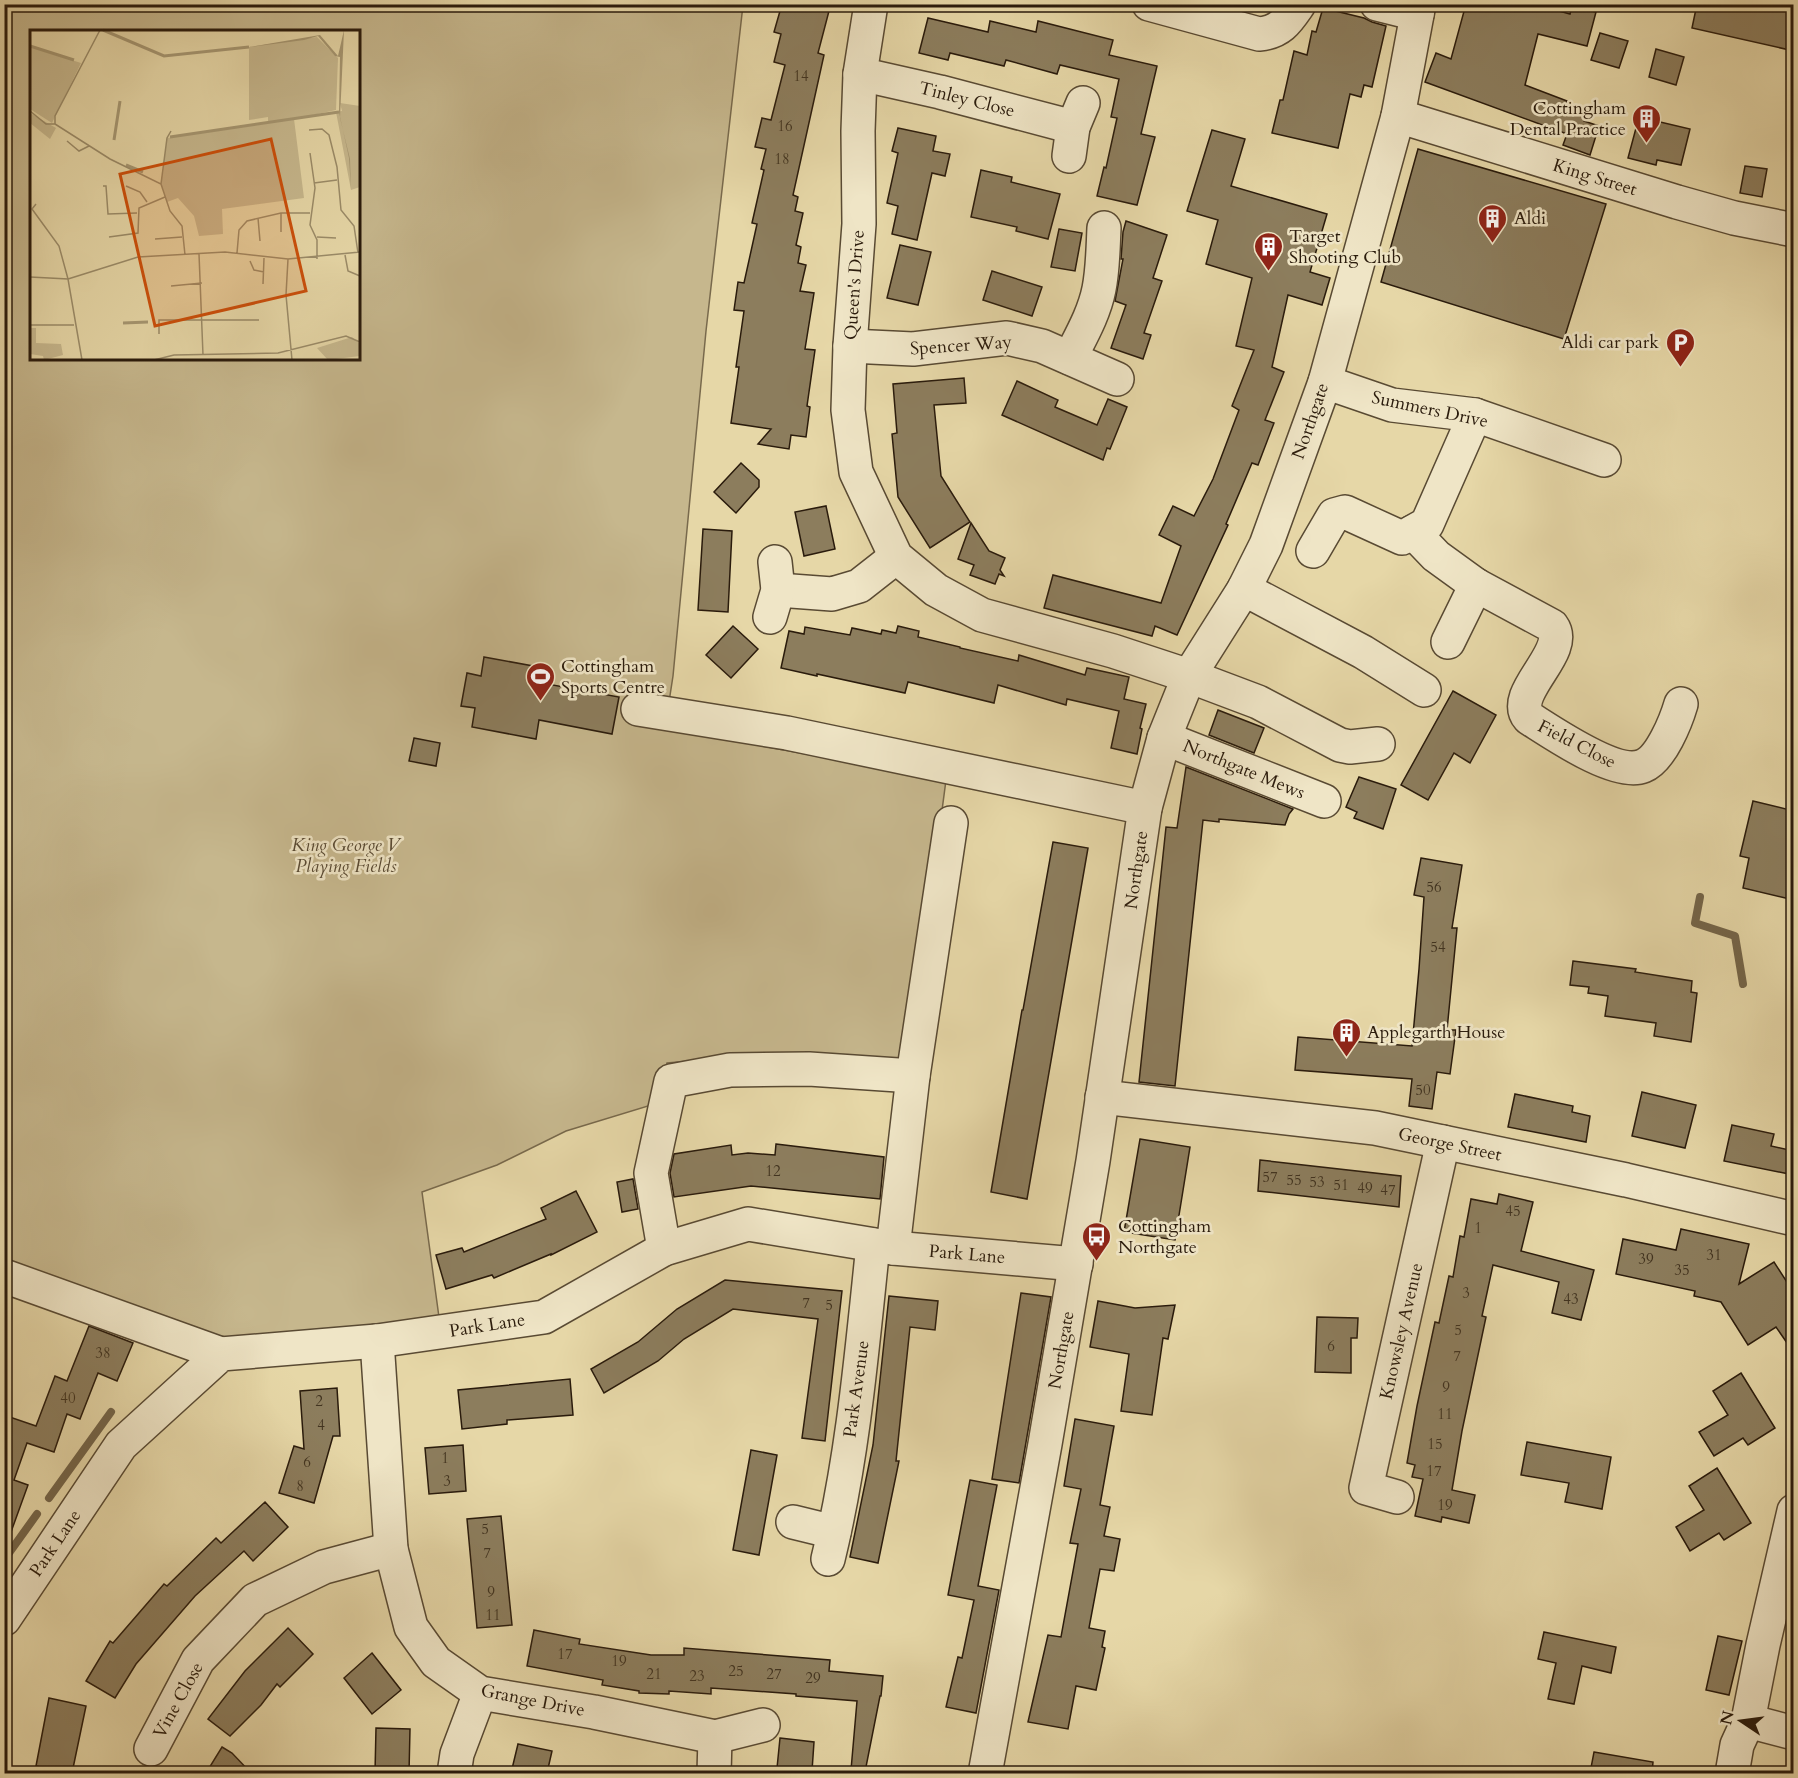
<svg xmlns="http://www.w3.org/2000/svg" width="1798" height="1778" font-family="Cardo,serif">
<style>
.green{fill:#c6b78d;stroke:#78694c;stroke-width:1.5;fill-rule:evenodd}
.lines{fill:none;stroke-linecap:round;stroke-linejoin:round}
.stream{stroke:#746549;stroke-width:8}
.building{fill:#8c7d5d;stroke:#2a1b0c;stroke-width:1.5}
.minor-casing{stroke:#594a33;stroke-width:36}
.minor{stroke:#efe5c6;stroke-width:33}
.labels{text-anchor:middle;stroke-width:5;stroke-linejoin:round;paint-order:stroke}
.number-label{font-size:15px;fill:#423420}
.street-label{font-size:18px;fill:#2a1b0c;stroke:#efe5c6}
.poi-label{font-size:18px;fill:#2a1b0c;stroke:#efe5c6;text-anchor:start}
.park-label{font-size:18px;font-style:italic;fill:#594a33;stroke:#efe5c6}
.inset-river{fill:none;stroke:#a69772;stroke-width:3}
.inset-road{fill:none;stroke:#9b8c69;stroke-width:1.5}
.view{fill:#cc500c;fill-opacity:0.15;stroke:#cc500c;stroke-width:3}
.inset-edge{fill:none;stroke:#2a1b0c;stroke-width:3}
</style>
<rect width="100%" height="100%" fill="#e6d7a7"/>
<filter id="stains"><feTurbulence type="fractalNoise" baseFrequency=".00333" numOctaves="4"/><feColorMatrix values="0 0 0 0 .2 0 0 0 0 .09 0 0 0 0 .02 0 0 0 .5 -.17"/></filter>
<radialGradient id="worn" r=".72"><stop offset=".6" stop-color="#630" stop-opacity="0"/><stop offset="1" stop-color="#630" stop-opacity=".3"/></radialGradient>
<path class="green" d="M4,5H743L706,331L673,676L665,728L946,780L909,1060L772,1054L667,1063L658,1103L566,1131L497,1165L422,1192L441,1332L221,1354L5,1275ZM32,32H358V358H32Z"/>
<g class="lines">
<g class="stream">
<path d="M1700,897L1695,923L1735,936L1743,984"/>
<path d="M49,1498L111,1412"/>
<path d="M4,1560L37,1514"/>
</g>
</g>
<g class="building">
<path d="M782,4H807L829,11L818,53L824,55L793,195L798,197L795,211L803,213L796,245L801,247L798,263L806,265L800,291L814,293L805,349L815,350L807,406L810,407L806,437L791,435L789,449L758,444L771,429L731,423L739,367H736L744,311L734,310L738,282L744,283L757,224L752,223L764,170L761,169L766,149L755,147L762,118L771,120L785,65L774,62L781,34L774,32Z"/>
<path d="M1466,4H1534L1570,14L1572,6L1596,12L1587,46L1538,34L1525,85L1567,101L1565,107L1586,113L1584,121L1599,126L1590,155L1563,145L1567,134L1425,82L1436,53L1451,59Z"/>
<path d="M1697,4H1767L1794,10V51L1692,28Z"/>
<path d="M1323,8L1364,18L1372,22L1386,26L1372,87L1364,85L1361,97L1350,94L1338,148L1272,133L1280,100H1283L1294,51L1307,55L1312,31L1316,32Z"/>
<path d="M928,18L988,32L990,21L1036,32L1038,21L1113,40L1109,55L1157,66L1141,134L1155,137L1137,205L1097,196L1104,167L1106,168L1117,118L1111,117L1119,79L1060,65L1057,74L1006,60L1004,66L950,53L948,60L919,53Z"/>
<path d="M1600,33L1628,41L1619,68L1591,60Z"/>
<path d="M1656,49L1684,57L1676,85L1649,77Z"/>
<path d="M1639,117L1690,129L1681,165L1657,160L1656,165L1628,158Z"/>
<path d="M898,128L936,136L933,151L950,154L945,176L932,173L917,240L892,234L898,206L887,203L898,153L892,151Z"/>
<path d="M1212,130L1245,139L1231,186L1327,214L1310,272L1330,278L1322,305L1288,295L1272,367L1284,372L1265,420L1274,423L1258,465L1252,463L1226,524L1228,525L1177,635L1155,626L1152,636L1044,608L1053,575L1161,603L1181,546L1159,535L1173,506L1194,516L1213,479L1239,410L1232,406L1254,350L1236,346L1252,278L1206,264L1218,220L1187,211Z"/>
<path d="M1418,149L1606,204L1564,339L1381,282Z"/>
<path d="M1745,166L1767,169L1762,197L1740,193Z"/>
<path d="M981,170L1012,177L1011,182L1060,194L1048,239L1016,231L1017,227L971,217Z"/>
<path d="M1126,221L1167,235L1153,278L1162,281L1144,333L1151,335L1143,359L1111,348L1126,305L1115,301L1123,259H1121L1123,232Z"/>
<path d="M1059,229L1082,233L1075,271L1051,267Z"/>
<path d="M900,245L931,252L918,305L887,298Z"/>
<path d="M992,271L1042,287L1032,316L983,300Z"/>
<path d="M964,378L966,403L934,405L941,476L970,522L930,548L898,497L892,434L897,433L893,384Z"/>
<path d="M1017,381L1058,400L1055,407L1097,425L1108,399L1127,407L1110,449L1107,448L1103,460L1002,415Z"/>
<path d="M741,463L759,480V487L736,513L714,492Z"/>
<path d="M826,506L835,549L804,556L795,512Z"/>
<path d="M971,523L989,551L1005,558L1000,570L1004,576L999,574L995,584L970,575L974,565L958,559Z"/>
<path d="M703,529L732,531L728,612L698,610Z"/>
<path d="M733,626L758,649L731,678L706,655Z"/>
<path d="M898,626L919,631L918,637L960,647V648L1018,661L1019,655L1085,675L1087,668L1129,677L1124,699L1146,704L1140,728L1142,729L1137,754L1111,748L1119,711L1067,699L1066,705L998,685L994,703L908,682L905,693L817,674V676L781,668L789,631L804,634L805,627L850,635L852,628L881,634L882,630L896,633Z"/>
<path d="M484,657L550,669L547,684L619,697L612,734L539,720L536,739L472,727L475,708L461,706L467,673L481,676Z"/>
<path d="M1453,691L1496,715L1470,763L1454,753L1428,800L1401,785Z"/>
<path d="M1218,710L1264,728L1254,753L1209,735Z"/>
<path d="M414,738L440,743L436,766L409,761Z"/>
<path d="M1186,767L1293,809L1289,814L1285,825L1219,819V822L1203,820L1175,1086L1139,1082L1166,827L1177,828Z"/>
<path d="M1359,777L1396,789L1383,829L1354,818L1357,812L1346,807Z"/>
<path d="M1753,801L1794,811V900L1743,888L1749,858L1740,856Z"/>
<path d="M1053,842L1088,848L1027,1199L991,1192L1022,1010H1023Z"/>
<path d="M1421,858L1462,865L1452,928H1457L1447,1030H1456L1450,1074L1437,1072L1432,1109L1409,1106L1412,1079L1295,1070L1298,1037L1412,1046L1419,969L1424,897L1414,895Z"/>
<path d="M1573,961L1636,969L1635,972L1692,981L1691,992L1697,993L1691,1042L1654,1036L1656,1023L1605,1016L1608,996L1588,993L1589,987L1570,985Z"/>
<path d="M1642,1092L1696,1105L1685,1148L1632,1136Z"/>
<path d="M1515,1094L1573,1106L1572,1112L1590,1116L1586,1142L1508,1127Z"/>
<path d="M1732,1125L1774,1134L1771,1146L1794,1151V1175L1724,1161Z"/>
<path d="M1140,1139L1190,1147L1175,1240L1124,1232Z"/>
<path d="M776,1144L884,1157L880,1199L751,1186L674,1197L670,1173L674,1154L731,1145L732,1155L748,1153L775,1155Z"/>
<path d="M1260,1160L1401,1176L1399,1207L1258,1191Z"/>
<path d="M633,1179L638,1209L622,1212L617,1182Z"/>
<path d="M576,1191L597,1232L551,1255V1254L494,1278L492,1275L446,1289L436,1255L462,1248L464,1252L546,1219L541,1208Z"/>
<path d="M1499,1194L1533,1202L1521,1251L1594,1270L1581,1320L1552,1313L1559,1282L1493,1265L1482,1316L1486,1317L1462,1431L1452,1490L1475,1495L1469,1523L1442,1517L1441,1522L1415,1516L1423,1479L1412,1477L1415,1465L1407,1463L1417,1406L1435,1322L1439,1323L1449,1276L1453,1277L1460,1236L1464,1237L1471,1199L1497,1204Z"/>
<path d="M1681,1229L1749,1244L1739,1284L1774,1262L1794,1293V1353L1776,1327L1748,1345L1721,1302L1694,1296L1695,1291L1616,1274L1623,1239L1676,1250Z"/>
<path d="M725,1280L842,1291L825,1441L802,1438L818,1319L733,1309L684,1339L658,1361L604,1393L591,1369L638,1342L677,1309Z"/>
<path d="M1021,1293L1051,1297L1019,1483L992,1479Z"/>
<path d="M889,1296L938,1301L935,1330L910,1327L896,1461H899L878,1563L850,1557L873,1445Z"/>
<path d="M1098,1301L1135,1308L1175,1305L1168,1339L1163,1338L1152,1415L1121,1411L1129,1354L1090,1347Z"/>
<path d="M1317,1317L1358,1318L1357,1338H1351V1373L1315,1372Z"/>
<path d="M89,1326L133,1343L117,1381L98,1373L80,1419L67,1414L54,1452L27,1443L14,1480L28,1485L7,1543H4V1415L36,1426L55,1376L67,1381Z"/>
<path d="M1741,1373L1775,1428L1748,1445L1743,1438L1714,1456L1699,1432L1728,1415L1713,1391Z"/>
<path d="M570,1379L573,1415L507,1420V1424L462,1429L458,1390Z"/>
<path d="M337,1388L340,1436H333L314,1503L279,1493L294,1446L304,1449L300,1391Z"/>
<path d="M1075,1419L1114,1426L1100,1505L1110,1507L1104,1536L1120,1539L1114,1571L1100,1569L1089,1628L1105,1631L1102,1647L1105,1648L1096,1690L1076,1686L1068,1729L1028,1722L1048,1635L1061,1637L1078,1544L1070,1543L1081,1489L1064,1486Z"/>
<path d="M1527,1442L1611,1457L1602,1509L1565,1502L1569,1483L1521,1475Z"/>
<path d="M463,1445L466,1491L429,1494L425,1448Z"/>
<path d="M751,1450L777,1455L759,1555L733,1550Z"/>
<path d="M1717,1468L1751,1523L1724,1540L1719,1533L1690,1551L1676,1527L1704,1510L1689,1486Z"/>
<path d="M970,1480L997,1485L978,1586L999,1590L976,1713L946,1707L958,1657L962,1658L974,1600L948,1595Z"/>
<path d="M265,1502L288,1527L253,1561L244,1551L195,1596L136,1664L115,1698L86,1681L110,1641L113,1643L164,1584L167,1586L216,1538L221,1543Z"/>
<path d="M501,1516L512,1625L477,1628L467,1519Z"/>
<path d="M288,1628L313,1654L280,1687L277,1684L261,1705L230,1736L208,1719L245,1671Z"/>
<path d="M534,1630L580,1639L579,1644L651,1655H684V1648L830,1660L829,1671L883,1676L881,1696H880L865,1772L851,1770L857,1701L796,1696V1694L711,1688V1694L669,1691V1694L639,1693V1691L602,1685L603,1680L527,1666Z"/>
<path d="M1544,1632L1616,1647L1611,1673L1582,1666L1574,1704L1548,1699L1556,1663L1538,1659Z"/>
<path d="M1718,1636L1742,1641L1729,1695L1706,1690Z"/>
<path d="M372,1653L401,1690L372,1714L344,1678Z"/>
<path d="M49,1698L86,1706L72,1773L36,1766Z"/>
<path d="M376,1728L410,1729L409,1773H375Z"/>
<path d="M780,1738L814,1742L812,1771L777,1768Z"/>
<path d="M518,1744L552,1751L547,1773H511Z"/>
<path d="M222,1747L232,1753L251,1773H206Z"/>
<path d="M1594,1752L1653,1762L1652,1773H1590Z"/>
</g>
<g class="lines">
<defs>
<g id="minor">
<path d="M871,4L860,74L858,131L859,224L850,346L848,410L856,472L896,557L936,590L982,615L1113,651L1189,676L1258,702L1340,745L1350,747L1378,744"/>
<path d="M1149,4L1259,34C1281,32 1288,20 1299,4"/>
<path d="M1377,4L1417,14"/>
<path d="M860,74L940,92L1073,127"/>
<path d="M1398,116L1677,202L1734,218L1794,230"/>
<path d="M1069,156L1073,127L1083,103"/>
<path d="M850,346L913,349L1007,338L1042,346L1117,379"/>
<path d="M1070,358C1081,336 1094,314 1099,289C1103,269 1103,248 1104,228"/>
<path d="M1325,382L1392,405L1475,415L1604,460"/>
<path d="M1413,532L1436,556L1476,585L1552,626C1571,652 1508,693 1529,718C1553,733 1616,777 1643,766C1661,759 1676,721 1681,704"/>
<path d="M1313,551L1334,515L1345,512L1402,538L1427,524L1475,415"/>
<path d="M1244,589L1363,652L1424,690"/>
<path d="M778,590L832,594L859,586L896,557"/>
<path d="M770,617L778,590L775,562"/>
<path d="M1448,642L1476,585"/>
<path d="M638,709L787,733L1145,808"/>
<path d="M1164,738L1324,801"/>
<path d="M1102,1097L1375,1128L1626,1180L1794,1219"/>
<path d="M893,1248L913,1076L951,823"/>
<path d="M664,1249L651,1173L671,1081L730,1070L809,1069L913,1076"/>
<path d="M4,1276L221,1354"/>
<path d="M377,1341L391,1549L411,1627L436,1662L480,1693L594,1712L715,1737L714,1774"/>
<path d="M1397,1497L1366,1488L1443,1142"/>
<path d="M793,1522L834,1532"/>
<path d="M828,1559C853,1457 862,1350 873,1245"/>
<path d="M4,1619L121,1445L221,1354L377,1341L544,1317L664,1249L748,1224L893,1248L1076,1264"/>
<path d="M1748,1721L1794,1733"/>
<path d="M715,1737L763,1725"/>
<path d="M151,1749L198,1660L255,1600L324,1567L391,1549"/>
<path d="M454,1774L457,1754L480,1693"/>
<path d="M985,1774L1045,1444L1093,1161L1145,808L1164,738L1189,676L1244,589L1266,545L1325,382L1398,116L1419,4"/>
<path d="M1732,1774L1737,1745L1748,1721L1763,1645L1794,1511"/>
</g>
</defs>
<use href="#minor" class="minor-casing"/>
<use href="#minor" class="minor"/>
</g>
<defs>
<symbol id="building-pin" viewBox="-11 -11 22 30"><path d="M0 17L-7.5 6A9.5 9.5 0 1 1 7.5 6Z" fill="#8f2418" stroke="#efe5c6"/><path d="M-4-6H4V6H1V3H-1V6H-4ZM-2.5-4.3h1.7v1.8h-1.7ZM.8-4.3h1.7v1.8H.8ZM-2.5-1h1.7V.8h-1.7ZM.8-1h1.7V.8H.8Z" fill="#fff"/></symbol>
<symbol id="parking-pin" viewBox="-11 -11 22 30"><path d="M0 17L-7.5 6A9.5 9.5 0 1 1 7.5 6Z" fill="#8f2418" stroke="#efe5c6"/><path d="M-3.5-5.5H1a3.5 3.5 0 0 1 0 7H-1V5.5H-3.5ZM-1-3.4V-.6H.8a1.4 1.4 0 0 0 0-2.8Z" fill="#fff"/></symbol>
<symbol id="stadium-pin" viewBox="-11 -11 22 30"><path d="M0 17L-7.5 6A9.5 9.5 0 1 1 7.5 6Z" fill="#8f2418" stroke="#efe5c6"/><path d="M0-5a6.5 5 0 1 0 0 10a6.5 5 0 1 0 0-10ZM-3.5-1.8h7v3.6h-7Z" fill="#fff"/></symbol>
<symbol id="bus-pin" viewBox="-11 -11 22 30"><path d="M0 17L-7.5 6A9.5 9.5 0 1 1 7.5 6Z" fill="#8f2418" stroke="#efe5c6"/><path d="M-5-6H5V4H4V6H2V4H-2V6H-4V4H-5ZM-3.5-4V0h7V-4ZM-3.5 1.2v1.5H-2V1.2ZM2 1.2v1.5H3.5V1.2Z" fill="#fff"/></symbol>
</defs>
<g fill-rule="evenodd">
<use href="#building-pin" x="1630" y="102" width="33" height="45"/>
<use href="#building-pin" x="1476" y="202" width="33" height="45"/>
<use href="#building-pin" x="1252" y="230" width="33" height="45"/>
<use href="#parking-pin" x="1664" y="326" width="33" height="45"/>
<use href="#stadium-pin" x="524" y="660" width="33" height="45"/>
<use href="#building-pin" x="1330" y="1016" width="33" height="45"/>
<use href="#bus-pin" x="1080" y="1220" width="33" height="45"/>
</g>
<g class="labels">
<g class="number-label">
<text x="801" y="81">14</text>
<text x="785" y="131">16</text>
<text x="782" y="164">18</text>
<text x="1434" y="892">56</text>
<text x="1438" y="952">54</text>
<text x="1423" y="1095">50</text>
<text x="773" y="1176">12</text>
<text x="1270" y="1182">57</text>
<text x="1294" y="1185">55</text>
<text x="1317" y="1187">53</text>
<text x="1341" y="1190">51</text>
<text x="1365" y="1193">49</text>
<text x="1388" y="1195">47</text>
<text x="1513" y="1216">45</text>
<text x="1478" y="1233">1</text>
<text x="1714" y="1260">31</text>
<text x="1646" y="1264">39</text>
<text x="1682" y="1275">35</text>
<text x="1466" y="1298">3</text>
<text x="1571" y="1304">43</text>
<text x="806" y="1308">7</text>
<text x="829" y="1310">5</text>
<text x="1458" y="1335">5</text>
<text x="1331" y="1351">6</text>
<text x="103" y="1358">38</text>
<text x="1457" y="1361">7</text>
<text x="1446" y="1392">9</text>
<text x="68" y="1403">40</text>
<text x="319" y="1406">2</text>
<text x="1445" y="1419">11</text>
<text x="321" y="1430">4</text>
<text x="1435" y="1449">15</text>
<text x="445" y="1463">1</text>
<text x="307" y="1467">6</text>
<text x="1434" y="1476">17</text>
<text x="447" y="1486">3</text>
<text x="300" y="1491">8</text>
<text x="1445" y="1510">19</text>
<text x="485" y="1534">5</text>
<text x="487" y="1558">7</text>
<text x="491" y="1597">9</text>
<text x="493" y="1620">11</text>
<text x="565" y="1659">17</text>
<text x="619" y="1666">19</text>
<text x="736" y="1676">25</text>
<text x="654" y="1679">21</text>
<text x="774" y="1679">27</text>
<text x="697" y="1681">23</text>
<text x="813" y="1683">29</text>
</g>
<g class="street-label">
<text transform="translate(967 99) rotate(14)" y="6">Tinley Close</text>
<text transform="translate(1595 177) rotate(17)" y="6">King Street</text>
<text transform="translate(854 285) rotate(-86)" y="6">Queen's Drive</text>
<text transform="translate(961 345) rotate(-4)" y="6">Spencer Way</text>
<text transform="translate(1430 409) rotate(12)" y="6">Summers Drive</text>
<text transform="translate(1310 421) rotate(-71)" y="6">Northgate</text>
<text transform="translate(1577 744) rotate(27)" y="6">Field Close</text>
<text transform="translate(1244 769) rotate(22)" y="6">Northgate Mews</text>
<text transform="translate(1136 870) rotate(-82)" y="6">Northgate</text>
<text transform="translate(1450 1144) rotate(12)" y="6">George Street</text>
<text transform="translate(967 1254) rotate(5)" y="6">Park Lane</text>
<text transform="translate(487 1325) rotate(-9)" y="6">Park Lane</text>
<text transform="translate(1401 1331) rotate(-77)" y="6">Knowsley Avenue</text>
<text transform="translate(1061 1350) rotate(-80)" y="6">Northgate</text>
<text transform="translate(856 1389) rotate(-82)" y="6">Park Avenue</text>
<text transform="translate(55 1543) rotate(-56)" y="6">Park Lane</text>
<text transform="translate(178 1700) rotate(-61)" y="6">Vine Close</text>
<text transform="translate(533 1700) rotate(11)" y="6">Grange Drive</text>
</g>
<g class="poi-label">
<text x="1626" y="114" text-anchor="end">Cottingham<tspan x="1626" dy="21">Dental Practice</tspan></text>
<text x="1514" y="224">Aldi</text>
<text x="1289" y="242">Target<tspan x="1289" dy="21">Shooting Club</tspan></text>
<text x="1659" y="348" text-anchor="end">Aldi car park</text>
<text x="561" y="672">Cottingham<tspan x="561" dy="21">Sports Centre</tspan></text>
<text x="1367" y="1038">Applegarth House</text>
<text x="1118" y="1232">Cottingham<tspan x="1118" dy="21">Northgate</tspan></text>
</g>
<g class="park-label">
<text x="346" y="851">King George V<tspan x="346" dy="21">Playing Fields</tspan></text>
</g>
</g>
<g transform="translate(30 30)">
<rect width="330" height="330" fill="#e6d7a7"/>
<path d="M287,7L308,28L306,80L264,89L274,168L192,179L193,204L169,206L164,186L148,168L137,172L131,154L137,108L238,92V87L219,90V17ZM0,17L51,33L22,93L0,79ZM310,73L330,76V157L321,160L306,82L312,81ZM0,83L26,98L20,109L0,93ZM0,298H6V313L31,314L33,325L14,330L13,326L0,324ZM322,307L330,314V326L298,330L287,318Z" fill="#c6b78d"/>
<path d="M314,0L310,88L320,129L321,160L319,128L309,82L310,27L305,26L288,6L274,10L259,12L219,17L290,5L308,26Z" fill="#a69772"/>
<path class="inset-river" d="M73,0L134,26L219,17M0,16L44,30M140,107L309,82M84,110L90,71M96,135L113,142M93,293L118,292"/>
<path class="inset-road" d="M70,0L25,86V94L80,129L131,154L140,181L152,196L155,225M0,81L16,94H25M279,100L292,99L299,105L307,137L311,180L324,196L328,223M37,111L49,121L59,116M280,123L285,158L280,195L287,210V229M284,153L307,150M131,154L137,108L141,101M73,156H76L78,184L107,183M96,156L110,162L117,172M6,174L2,179L29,216L38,249L108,227L195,222L258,229L330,222M228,188L230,211M251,202V183M79,207L108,203L109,178L135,167M287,207L306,208M125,209L152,207M207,223L209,200L217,191L251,183H280M169,224L173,325M315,225L318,241L330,246M258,229L256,265L262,330M220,231L224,240L234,242M0,247L38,249L52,330M233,254L234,228M141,256L172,253M0,295H44M129,304V290H229M124,330L144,325L248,323L316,306L330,312"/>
<path class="view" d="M241,109L276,261L125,296L90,144Z"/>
<rect width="330" height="330" class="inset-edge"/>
</g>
<rect width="1798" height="1778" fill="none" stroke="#e6d7a7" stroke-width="24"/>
<rect x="6" y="6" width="1786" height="1766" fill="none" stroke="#2a1b0c" stroke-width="3"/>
<rect x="12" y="12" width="1774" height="1754" fill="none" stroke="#2a1b0c" stroke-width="1.5"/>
<g transform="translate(1741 1721) rotate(283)" stroke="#efe5c6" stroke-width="4.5" paint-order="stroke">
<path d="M0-4.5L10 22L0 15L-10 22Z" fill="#2a1b0c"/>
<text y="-9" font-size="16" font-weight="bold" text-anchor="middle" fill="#2a1b0c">N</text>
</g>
<rect width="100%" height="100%" filter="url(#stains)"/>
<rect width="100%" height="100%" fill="url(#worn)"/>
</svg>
